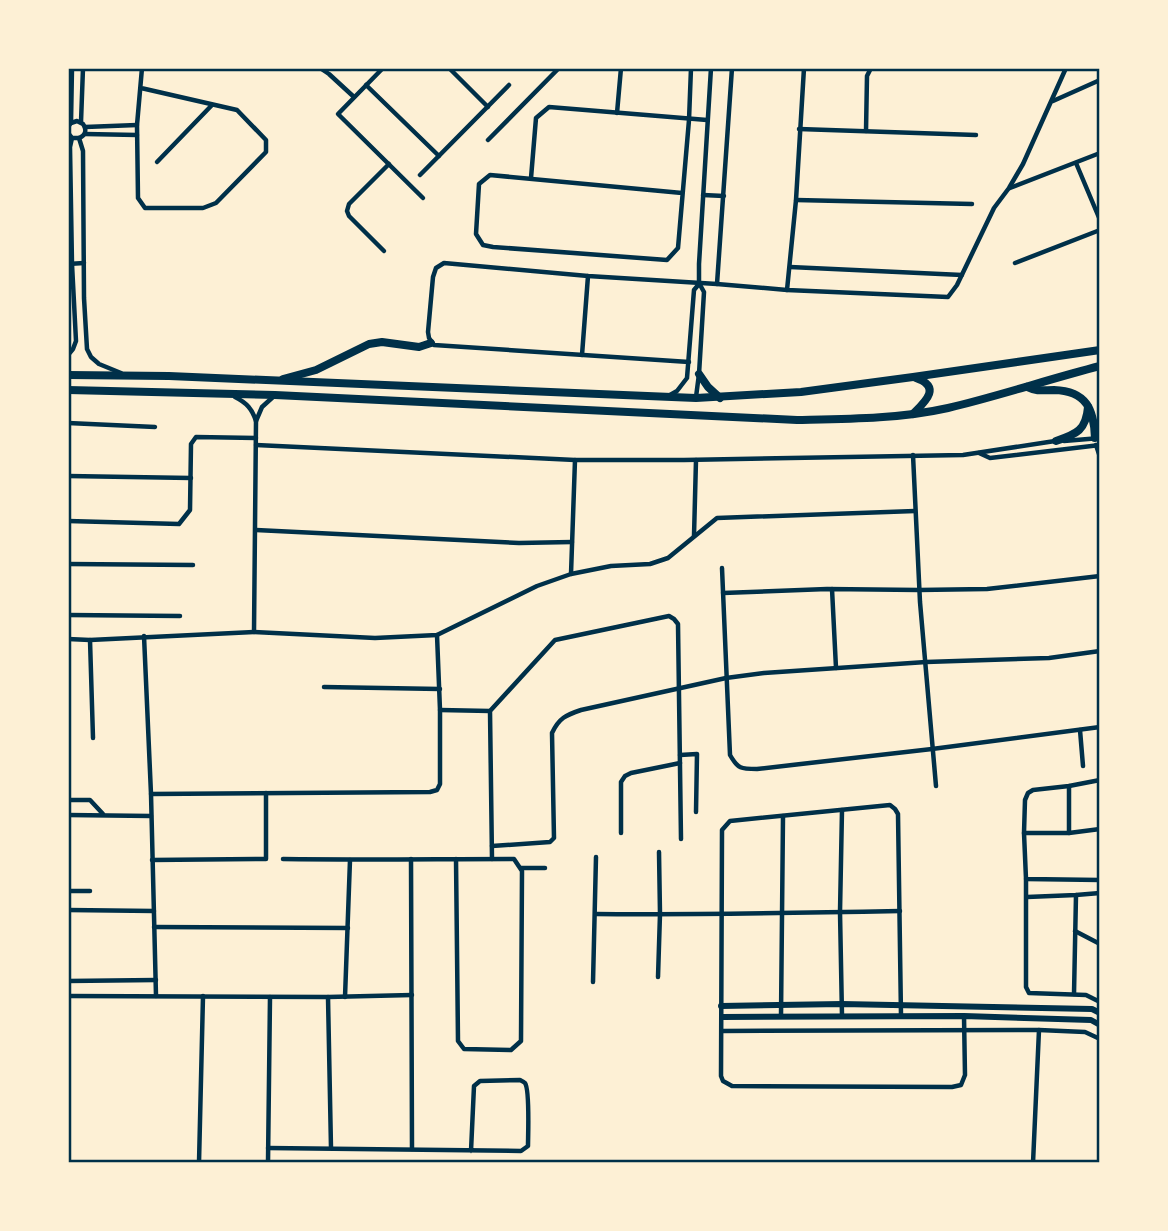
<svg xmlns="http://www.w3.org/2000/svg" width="1168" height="1231" font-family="Rubik,sans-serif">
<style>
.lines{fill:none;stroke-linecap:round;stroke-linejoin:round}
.minor{stroke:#003049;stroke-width:4.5}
.tertiary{stroke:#003049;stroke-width:6}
.trunk{stroke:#003049;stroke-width:8}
.neatline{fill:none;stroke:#003049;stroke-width:2.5}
</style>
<rect width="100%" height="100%" fill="#fdf0d5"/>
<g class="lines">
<g class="minor">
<path d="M320,68L329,74L354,97"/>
<path d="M383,68L338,114L423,198"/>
<path d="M449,68L488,107"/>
<path d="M366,85L439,156"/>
<path d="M141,88L237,110L266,140V152L216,203L203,208H145L138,198L137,125L142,68"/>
<path d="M1053,101L1100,80"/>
<path d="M617,113L621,68"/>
<path d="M81,122L83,68"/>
<path d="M71,123L72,68"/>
<path d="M68,127L71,123L77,121L83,124C87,130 86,135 79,138H72L68,133"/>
<path d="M85,127L137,125"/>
<path d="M799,129L976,135"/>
<path d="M866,131L867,76L871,68"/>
<path d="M85,134L137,135"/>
<path d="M79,138L83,151L84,298L87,349L91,357L99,364L121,373"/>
<path d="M488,140L559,68"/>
<path d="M157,162L212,105"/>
<path d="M1076,163L1100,220"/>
<path d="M420,175L509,85"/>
<path d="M531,178L536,118L549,107L707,120"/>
<path d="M1010,188L1100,153"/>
<path d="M682,193L490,175L479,184L476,234L483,245L493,247L667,260L678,248L689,120L691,68"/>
<path d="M703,195L724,196"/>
<path d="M796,200L972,204"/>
<path d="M384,251L349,216L347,211L349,204L389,164"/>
<path d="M1015,263L1100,230"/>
<path d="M68,264L84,263"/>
<path d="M790,267L962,275"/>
<path d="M717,284L732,68"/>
<path d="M787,290L796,200L804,68"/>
<path d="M68,355L73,349L76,341L72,264L70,147L72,138"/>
<path d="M582,355L588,276"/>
<path d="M689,362L434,345L429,338L428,332L433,277L436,268L444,263L588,276L717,284L787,290L948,297L957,285L994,208L1009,188L1023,164L1066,68"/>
<path d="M670,395L677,391L687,378L694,290L699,284"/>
<path d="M235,397C247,403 252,409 256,421L254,632"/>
<path d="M696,397L699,374L704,292L699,283V264L711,68"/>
<path d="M256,421L262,407L273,397"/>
<path d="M68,423L155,427"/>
<path d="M1064,441L1100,438"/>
<path d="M256,445L575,460H684L963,455L1055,441"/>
<path d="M1096,445L1100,457"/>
<path d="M979,453L990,458L1100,445"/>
<path d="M913,455L920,602L936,786"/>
<path d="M68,476L191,478"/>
<path d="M68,521L179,524L190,510L191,444L196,437L256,438"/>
<path d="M256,530L519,543L572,542"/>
<path d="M694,536L696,460"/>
<path d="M68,564L193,565"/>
<path d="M722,568L730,755C738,769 741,769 757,769L932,749L1100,727"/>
<path d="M571,574L575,460"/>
<path d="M832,589L836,668"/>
<path d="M723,593L827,589L919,590L987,589L1100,576"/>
<path d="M68,615L180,616"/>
<path d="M144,636L151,794L156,996"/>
<path d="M68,639L90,640L254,632L375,638L437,635L537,586L571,574L611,566L650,564L668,558L717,518L915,511"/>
<path d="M90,640L93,738"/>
<path d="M324,687L440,689"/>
<path d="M440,710L490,711"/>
<path d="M1080,730L1083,766"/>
<path d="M680,755L697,754L696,812"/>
<path d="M151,794L430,792L437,790L440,784V710L437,635"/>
<path d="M68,800H90L103,814"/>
<path d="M68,815L151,816"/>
<path d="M1100,829L1069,833H1024L1026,879L1100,880"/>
<path d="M621,833V782L625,776L631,773L680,763"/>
<path d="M1024,833L1025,800L1028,793L1033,790L1069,786L1100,780"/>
<path d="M1069,833V786"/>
<path d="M492,846L550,842L554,838L552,733C559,718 566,715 581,710L726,678L764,673L926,662L1049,658L1100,651"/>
<path d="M283,859C360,860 437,859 514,859L522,871L521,1041L511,1050L464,1049L458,1041L456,859"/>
<path d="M411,859L412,1149"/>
<path d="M492,859L490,711L555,640L669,616L674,619L678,624L681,839"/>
<path d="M152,860L266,859V793"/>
<path d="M521,868H545"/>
<path d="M1026,879V987L1029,993L1086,995L1100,1002"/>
<path d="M68,891H90"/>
<path d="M1027,897L1076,895L1100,893"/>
<path d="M68,910L154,911"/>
<path d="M596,914C697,915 799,913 900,911"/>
<path d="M154,927L348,928"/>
<path d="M1075,931L1100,944"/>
<path d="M658,977L660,914L659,852"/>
<path d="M68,981L156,980"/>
<path d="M593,982L596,857"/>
<path d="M1074,994L1076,895"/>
<path d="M68,996L328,997L412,995"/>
<path d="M328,997L331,1148"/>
<path d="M345,997L350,860"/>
<path d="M781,1016L783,816"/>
<path d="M842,1016L840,912L842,810"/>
<path d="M901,1016L898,814L895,809L890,805L730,821L722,830L721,1076L723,1081L732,1086L952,1087L961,1085L965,1075L964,1016"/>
<path d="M722,1031L1039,1030L1085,1032L1100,1039"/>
<path d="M268,1148L521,1151L528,1146C528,1135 530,1090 525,1083C524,1082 522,1081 520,1080L480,1081L474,1086L471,1151"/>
<path d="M199,1163L203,996"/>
<path d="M268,1163L270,997"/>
<path d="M1033,1163L1039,1030"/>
</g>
<g class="tertiary">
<path d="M721,1006L842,1004L1092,1009L1100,1013"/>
<path d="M722,1017L964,1016L1091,1020L1100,1025"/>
</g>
<g class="trunk">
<path d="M699,374L708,387L720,398"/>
<path d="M68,375L169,376L696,398L801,392L913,377L1100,350"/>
<path d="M283,379L316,370L369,344L382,342L419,347L431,343"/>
<path d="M1027,387C1037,392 1044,390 1054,390C1087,391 1094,410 1095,438"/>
<path d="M68,390L275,395L797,420C847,419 899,419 948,408C999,396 1049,379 1100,366"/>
<path d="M913,414C925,402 942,387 916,378"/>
<path d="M1056,441C1077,434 1086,430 1088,407"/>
</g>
</g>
<rect width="1168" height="1231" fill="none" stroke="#fdf0d5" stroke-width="140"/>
<rect x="70" y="70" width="1028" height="1091" class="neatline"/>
</svg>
